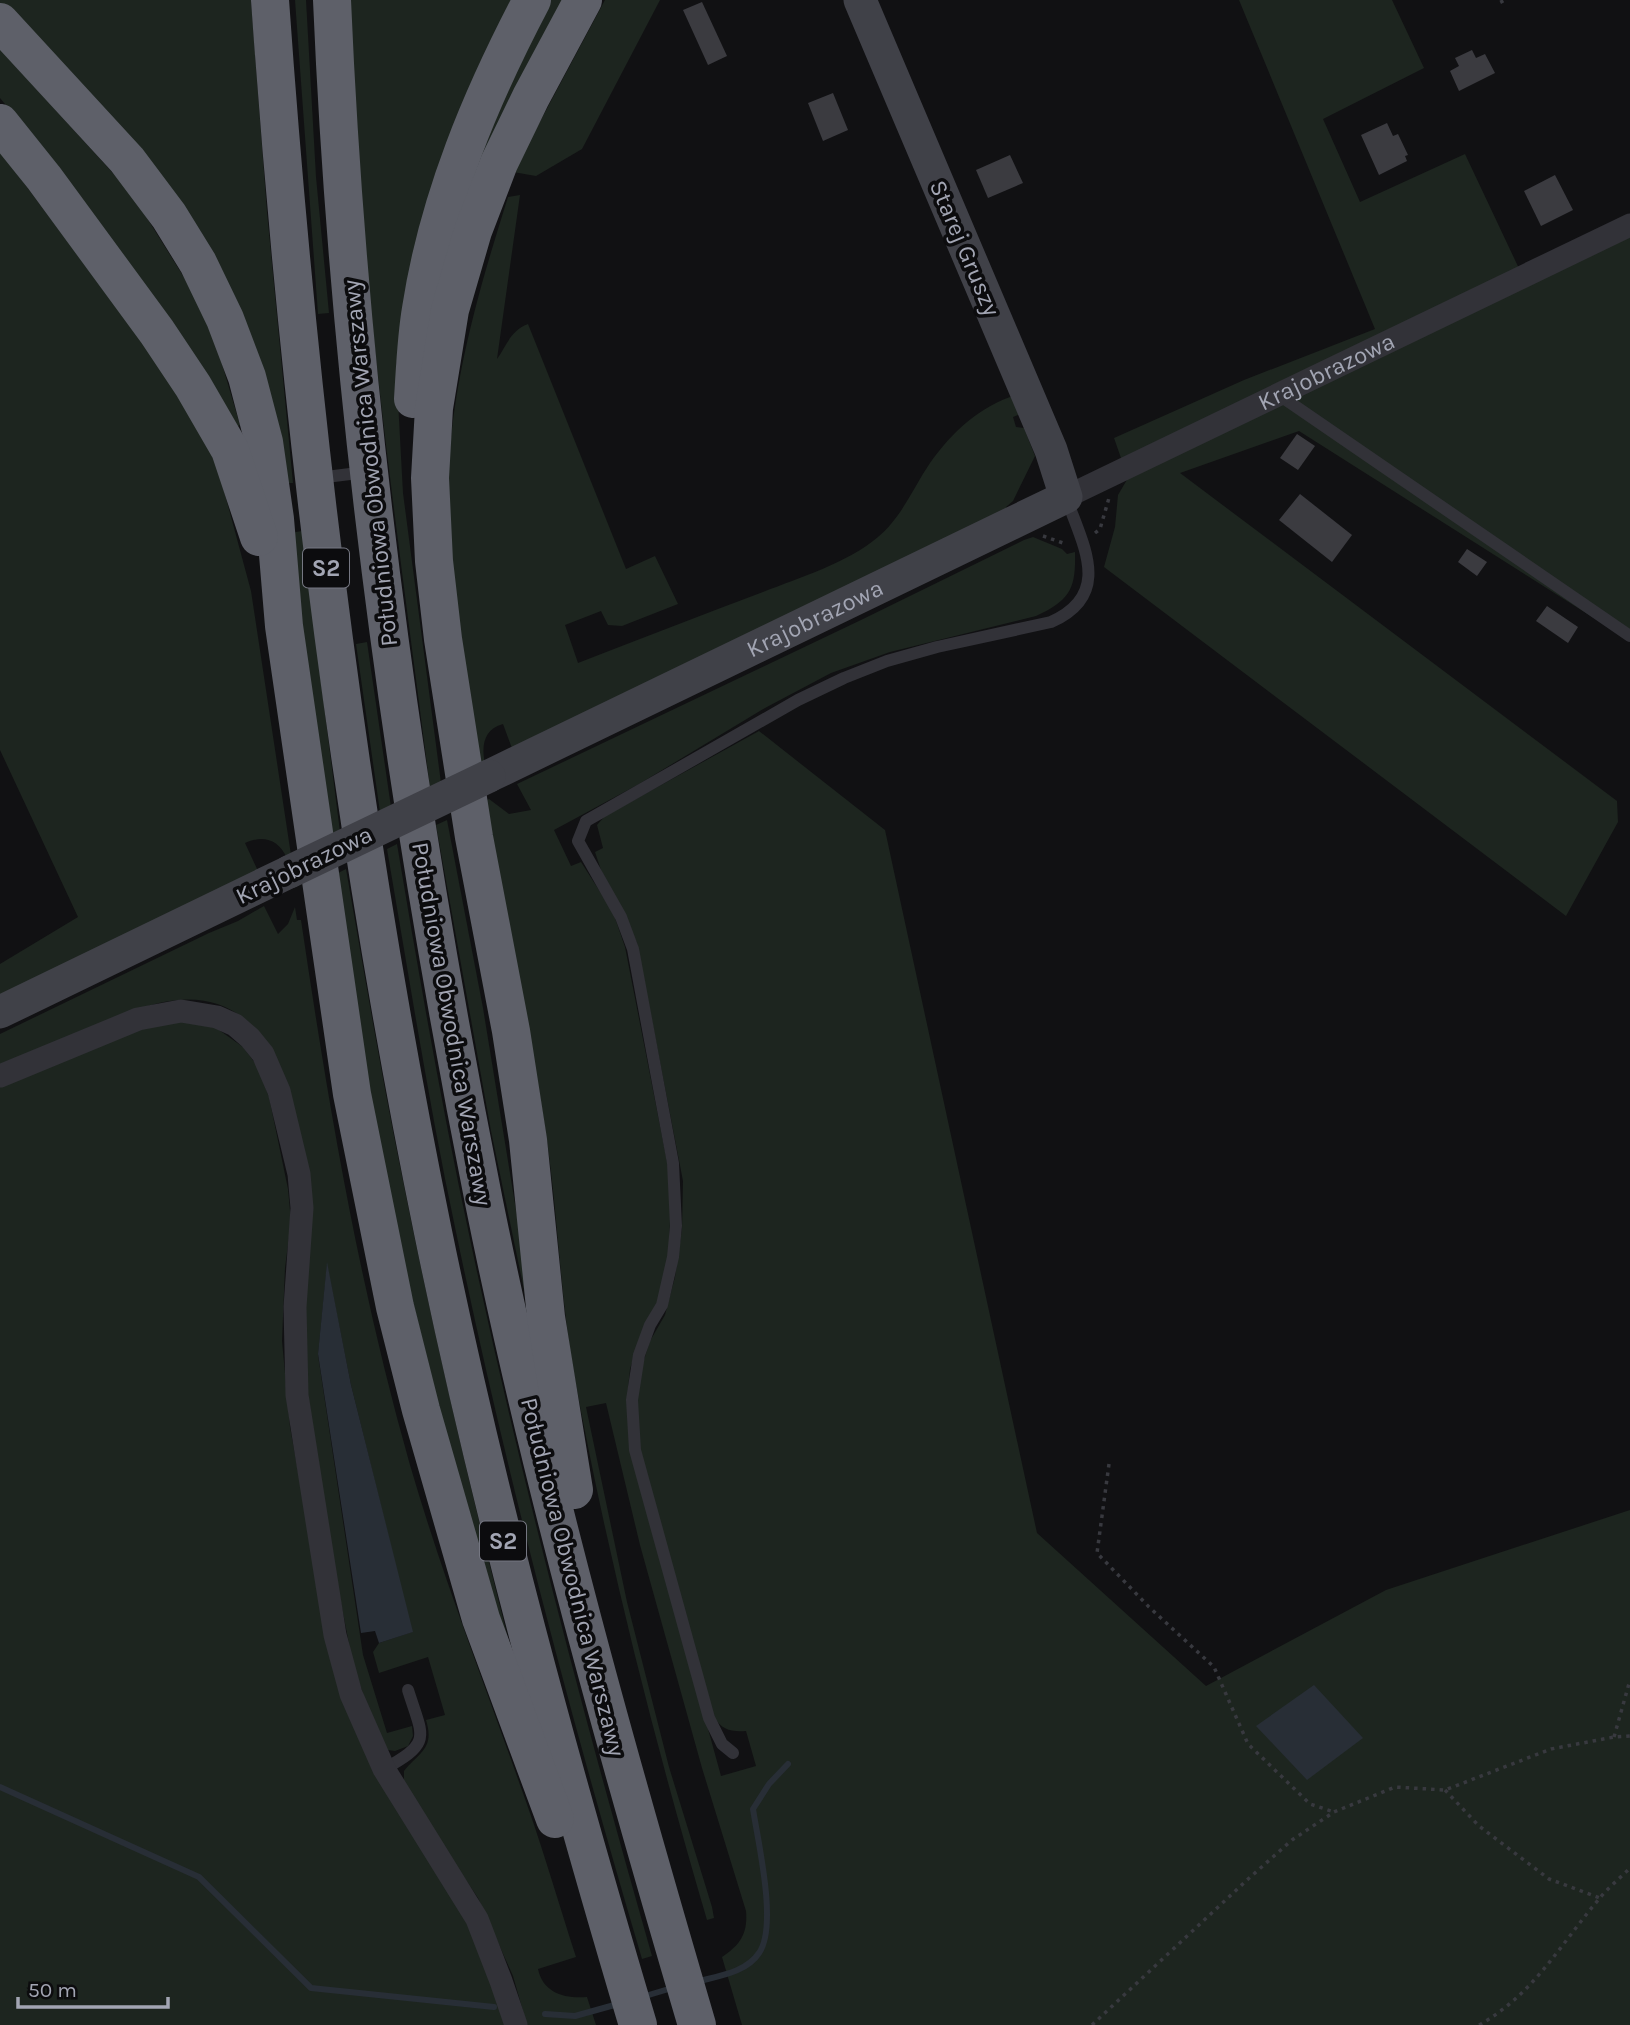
<svg xmlns="http://www.w3.org/2000/svg" width="1630" height="2025" font-family="Karla,sans-serif">
<style>
.green{fill:#1d251f}
.water{fill:#282e36}
.lines{fill:none;stroke-linecap:round;stroke-linejoin:round}
.stream{stroke:#282e36;stroke-width:6}
.building{fill:#3b3b40}
.path{stroke:#38393f;stroke-width:3.5;stroke-dasharray:3.5 5;stroke-linecap:butt}
.lane{stroke:#323238;stroke-width:12}
.street{stroke:#323238;stroke-width:23}
.secondary{stroke:#404148;stroke-width:33}
.highway{stroke:#5e6069;stroke-width:38}
.secondary-bridge{stroke:#404148;stroke-width:33}
.labels{text-anchor:middle;stroke-width:7;stroke-linejoin:round;paint-order:stroke}
.shield{fill:#0c0c0e;stroke:#757782;stroke-width:2}
.shield-label{font-size:23px;font-weight:bold;fill:#a2a5b3}
.street-label{font-size:24px;fill:#a2a5b3;stroke:#0c0c0e}
</style>
<rect width="100%" height="100%" fill="#111113"/>
<g class="green">
<path d="M0,0H251L267,212L293,483H284L272,426L101,113L0,3Z"/>
<path d="M295,0H306L316,177L329,313L318,314Z"/>
<path d="M349,0H515L396,364L403,493L441,783L430,788C404,582 374,377 358,170C354,113 352,57 349,0Z"/>
<path d="M547,0H568L454,225L475,153Z"/>
<path d="M605,0H660L582,149L536,176L513,172Z"/>
<path d="M1239,0H1392L1424,68L1323,119L1360,202L1465,154L1523,277L1630,225V641L1299,431L1180,473L1617,801L1618,822L1566,916L1104,567L1115,527L1118,495L1128,478L1114,438L1244,380L1375,329Z"/>
<path d="M0,49L132,194L200,303L217,347L240,425L232,430L25,128L0,98Z"/>
<path d="M0,151L166,373L216,461L251,591L291,855L287,858C278,839 263,835 245,843L258,871L0,998V964L78,917L0,750Z"/>
<path d="M520,195L497,359C507,345 510,331 528,324L626,569L655,556L678,604L622,626L608,625L601,611L565,625L578,663C640,639 701,615 763,592C799,578 849,562 878,537C902,517 913,488 930,463C952,432 980,406 1016,395L1021,409L1018,415L1013,417L1016,427L1024,428L1035,456L1013,501L1006,507L1008,514L513,751L503,724C484,729 481,746 485,763L479,766C467,676 448,584 448,492C449,391 478,292 508,197Z"/>
<path d="M302,531L340,832L329,837L290,533Z"/>
<path d="M1033,537L1062,549L1067,554L1075,552C1076,589 1070,600 1036,616L890,652L831,673L765,708L639,784L554,830L571,866L581,862L613,912L625,947L671,1182L669,1257L657,1303L638,1343L630,1369L627,1399L671,1594L721,1776L756,1766L746,1731C731,1732 722,1730 714,1717L640,1452L637,1402L641,1369L650,1341L665,1315L675,1277L682,1229L683,1181L637,943L601,870L595,852L603,848L597,825L605,816L759,731L885,830L1037,1533L1206,1686L1386,1590L1630,1510V2025H742L722,1957C740,1945 748,1934 746,1911L702,1768L640,1545L606,1403L586,1407L627,1602L669,1767L712,1907L714,1918L707,1920C654,1740 608,1559 574,1374C560,1295 558,1214 546,1134C529,1023 505,912 485,801L489,799L509,814L531,810L517,784L861,620L1024,540Z"/>
<path d="M367,642L391,807L380,812L356,644Z"/>
<path d="M447,820L483,1008L532,1308L528,1309L491,1131L436,825Z"/>
<path d="M397,844C419,976 442,1108 470,1239C521,1480 584,1718 652,1956L642,1959C571,1719 507,1477 456,1232C429,1105 409,977 387,849Z"/>
<path d="M346,869C364,971 381,1074 402,1176C435,1341 474,1504 515,1666L477,1561L400,1249L378,1141L336,874Z"/>
<path d="M264,906L278,934L288,924L295,907L297,920H301C328,1103 359,1286 410,1465C441,1572 482,1677 519,1782C540,1839 557,1898 576,1957L538,1969C543,1993 565,1999 587,1997L596,2025H527L513,1976L478,1898L404,1788V1771C419,1752 435,1749 426,1720L445,1715L428,1657L379,1673L373,1652L379,1643L412,1632L351,1385L327,1265L318,1355L363,1655L387,1733L412,1726L413,1736L408,1746L395,1751L388,1750L377,1735L353,1664L334,1567L305,1374L287,1086C268,1026 226,987 159,1003C135,1009 112,1020 89,1029C59,1041 30,1054 0,1066V1034L209,933L238,921Z"/>
<path d="M177,1020L212,1025L243,1047L258,1067L269,1097L288,1189L291,1221L285,1268L282,1341L290,1427L327,1633L465,1909L507,2025H0V1086L124,1032Z"/>
</g>
<g class="water">
<path d="M327,1262L351,1385L413,1632L379,1643L375,1631L361,1633L318,1354Z"/>
<path d="M1314,1685L1363,1738L1307,1780L1256,1726Z"/>
</g>
<g class="lines">
<g class="stream">
<path d="M0,1787L199,1877L311,1988L494,2007"/>
<path d="M696,1982C717,1976 746,1973 759,1953C778,1926 758,1842 753,1809L769,1784L788,1764"/>
<path d="M642,1997L672,1988"/>
<path d="M545,2014L575,2016L618,2004"/>
</g>
</g>
<g class="building">
<path d="M702,2L727,56L708,65L683,10Z"/>
<path d="M1472,50L1476,58L1485,54L1495,73L1459,91L1450,71L1459,66L1455,58Z"/>
<path d="M833,93L848,130L823,141L808,103Z"/>
<path d="M1387,123L1393,136L1398,134L1408,155L1405,156L1407,161L1379,175L1361,135Z"/>
<path d="M1010,155L1023,183L988,198L976,170Z"/>
<path d="M1555,175L1573,210L1541,226L1524,191Z"/>
<path d="M1297,434L1315,446L1298,470L1280,458Z"/>
<path d="M1300,494L1352,535L1332,562L1279,520Z"/>
<path d="M1467,549L1487,562L1477,576L1458,562Z"/>
<path d="M1547,606L1578,627L1568,643L1536,621Z"/>
</g>
<g class="lines">
<g class="path">
<path d="M1501,0L1503,4"/>
<path d="M1095,533L1100,529L1109,498"/>
<path d="M1043,536L1066,544"/>
<path d="M1109,1464L1097,1553L1149,1607L1214,1667L1248,1744L1310,1804L1334,1812"/>
<path d="M1614,1737L1630,1680"/>
<path d="M1445,1790L1479,1826L1549,1879L1600,1898"/>
<path d="M1092,2025L1247,1880L1292,1840L1334,1812L1395,1787L1445,1790L1551,1749L1614,1737L1630,1736"/>
<path d="M1479,2025C1533,1995 1560,1945 1599,1899C1608,1888 1620,1878 1630,1868"/>
</g>
<g class="lane">
<path d="M1279,395L1630,636"/>
<path d="M318,478L366,472"/>
<path d="M733,1753L722,1744L709,1718L635,1450L632,1400L639,1355L650,1325L662,1305L673,1257L676,1226L673,1163L633,949L621,917L578,841L586,821L798,700L844,678L887,661L937,647L1051,622C1114,594 1082,544 1066,497"/>
<path d="M384,1769C433,1742 423,1738 408,1690"/>
</g>
<g class="street">
<path id="s1" d="M1066,497L1630,225"/>
<path d="M0,1076L138,1019L181,1011L217,1017L235,1025L250,1038L263,1054L279,1091L299,1174L302,1208L295,1307L297,1395L335,1635L351,1694L384,1769L477,1919L501,1981L516,2025"/>
</g>
<g class="secondary">
<path id="s2" d="M489,776L1066,497L1051,450L860,0"/>
<path d="M0,1012L289,872"/>
</g>
<g class="highway">
<path d="M270,0C299,413 350,827 433,1232C488,1500 560,1763 638,2025"/>
<path d="M332,0C349,404 405,806 484,1202C540,1480 617,1753 697,2025"/>
<path d="M0,22L127,160L169,216L198,263L225,319L247,377L264,442L275,519L284,626L352,1094L395,1307L421,1410L481,1619L555,1819"/>
<path d="M0,123L44,178L157,332L193,386L230,450L259,537"/>
<path d="M413,399C415,369 416,338 421,309C438,199 481,97 532,0"/>
<path d="M574,1490L546,1317L528,1140L511,1031L474,837L443,639L434,561L430,478L434,408L450,310L473,231L499,163L531,97L583,0"/>
</g>
<path class="secondary-bridge" d="M289,872L489,776"/>
</g>
<g class="labels">
<g class="shield">
<rect x="303" y="548.5" width="46" height="39" rx="5"/>
<rect x="480" y="1521.5" width="46" height="39" rx="5"/>
</g>
<g class="shield-label">
<text x="326" y="576">S2</text>
<text x="503" y="1549">S2</text>
</g>
<g class="street-label">
<text transform="translate(965 248) rotate(67)" y="8">Starej Gruszy</text>
<text dy="8" stroke="none"><textPath href="#s1" startOffset="289">Krajobrazowa</textPath></text>
<text transform="translate(370 463) rotate(-96)" y="8">Południowa Obwodnica Warszawy</text>
<text dy="8" stroke="none"><textPath href="#s2" startOffset="362">Krajobrazowa</textPath></text>
<text transform="translate(304 865) rotate(-26)" y="8">Krajobrazowa</text>
<text transform="translate(452 1024) rotate(80)" y="8">Południowa Obwodnica Warszawy</text>
<text transform="translate(573 1577) rotate(76)" y="8">Południowa Obwodnica Warszawy</text>
</g>
</g>
<path d="M18 1997v10h150v-10" fill="none" stroke="#a2a5b3" stroke-width="3.5"/>
<text x="28" y="1997" font-size="21" fill="#a2a5b3" stroke="#0c0c0e" stroke-width="5" paint-order="stroke">50 m</text>
</svg>
